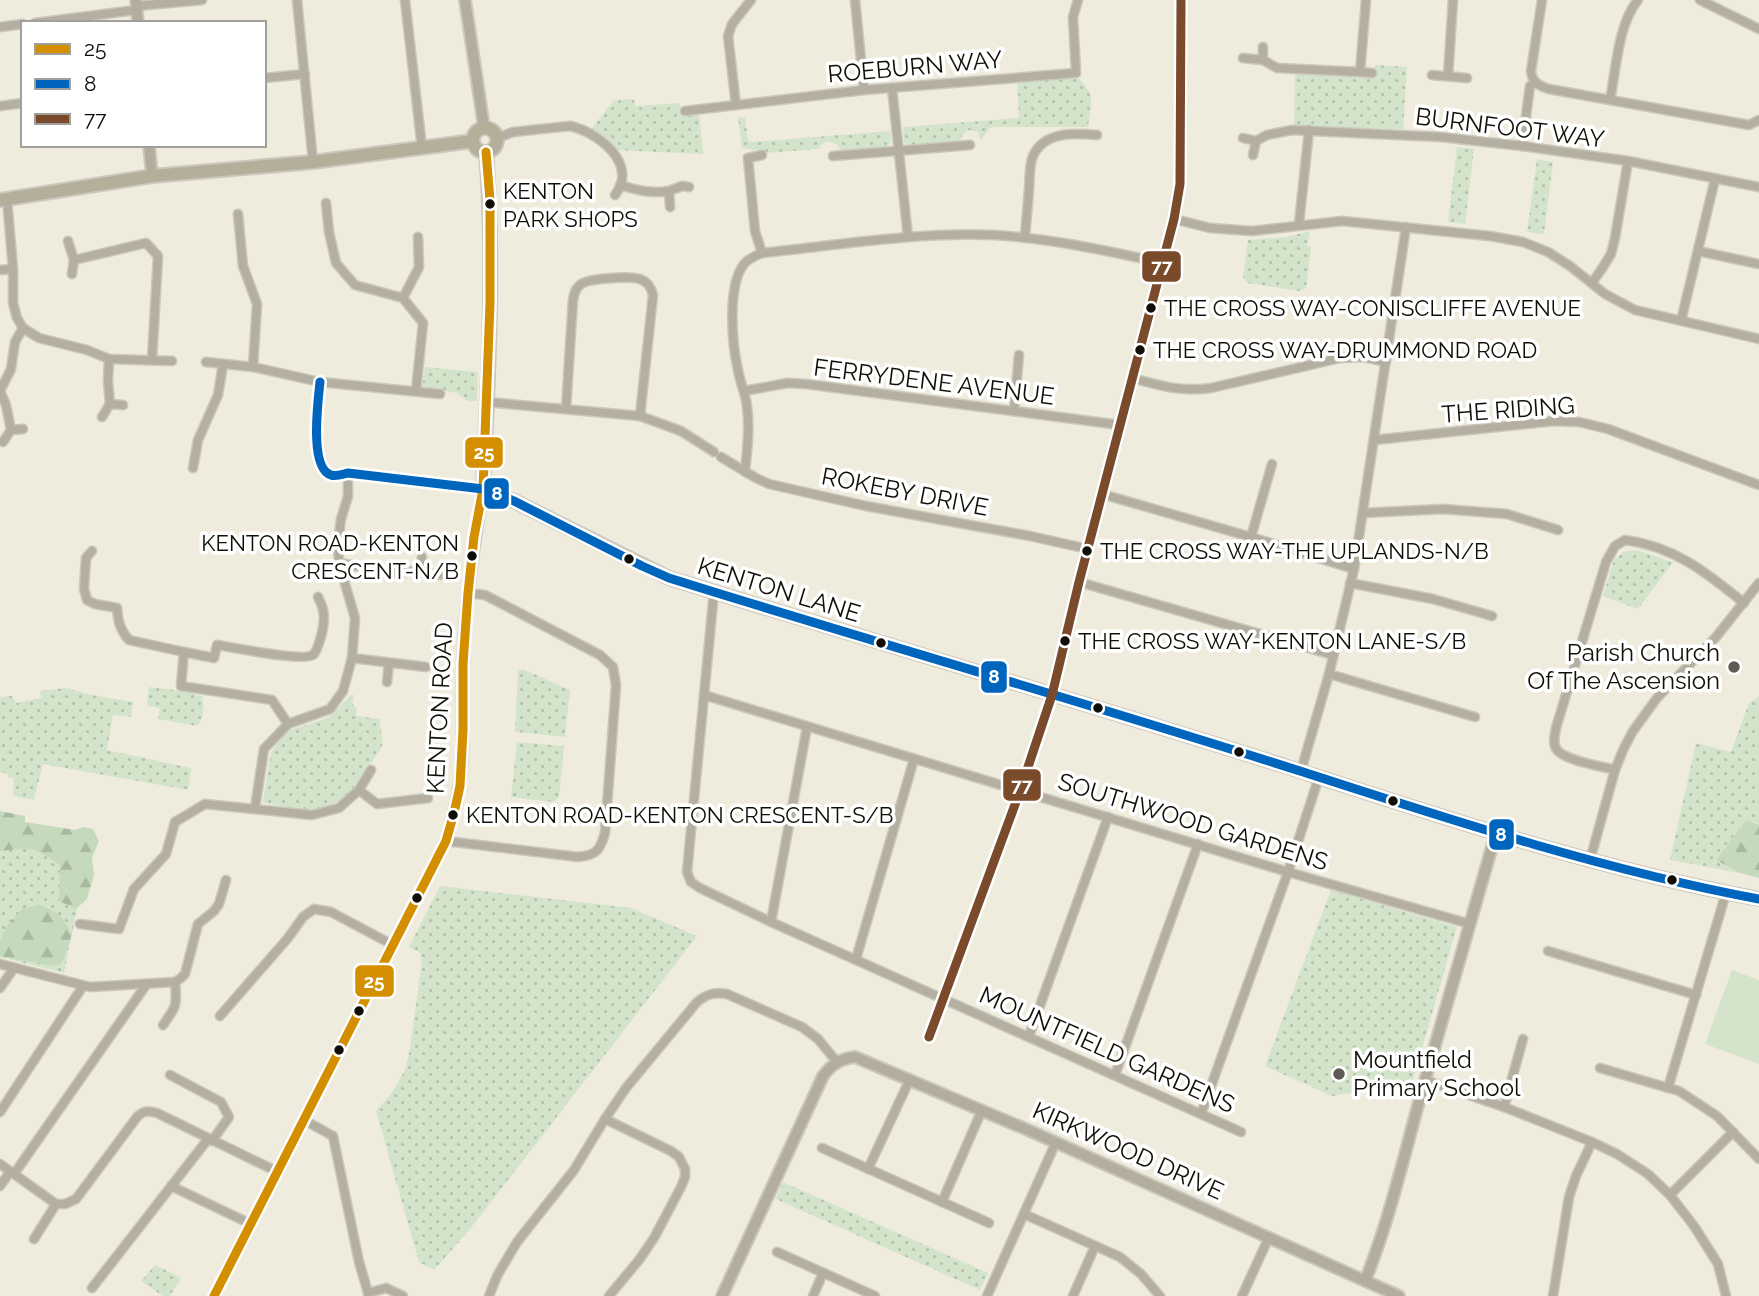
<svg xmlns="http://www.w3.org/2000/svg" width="1759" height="1296" font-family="Raleway,sans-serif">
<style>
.green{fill:url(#green-dots)}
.forest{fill:url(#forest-firs)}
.pitch{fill:#d3e4cb}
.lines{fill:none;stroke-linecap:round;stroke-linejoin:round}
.street-casing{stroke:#cac8bd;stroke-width:11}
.secondary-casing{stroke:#cac8bd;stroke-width:14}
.primary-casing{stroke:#cac8bd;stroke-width:16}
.street{stroke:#b4afa1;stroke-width:8}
.secondary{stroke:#b3ad9d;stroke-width:10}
.primary{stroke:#b4ae9a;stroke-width:12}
.bus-1-casing{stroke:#fff;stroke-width:14}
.bus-2-casing{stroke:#fff;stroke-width:14}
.bus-3-casing{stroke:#fff;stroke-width:14}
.bus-1{stroke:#d48f01;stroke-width:9}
.bus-2{stroke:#0065bd;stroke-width:9}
.bus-3{stroke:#7a4b2a;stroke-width:9}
.bus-dot{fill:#100f07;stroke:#fff;stroke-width:2.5}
.poi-dot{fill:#5e5c52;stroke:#fff;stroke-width:2.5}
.labels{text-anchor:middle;stroke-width:7;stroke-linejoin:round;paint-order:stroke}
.bus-label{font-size:22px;fill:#100f07;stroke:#fff;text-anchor:start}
.street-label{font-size:24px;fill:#100f07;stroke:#fff}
.poi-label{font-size:24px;fill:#100f07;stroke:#fff;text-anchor:end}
.line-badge{stroke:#fff;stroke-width:2.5}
.badge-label{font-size:19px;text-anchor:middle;font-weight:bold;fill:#fff}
</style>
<defs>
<pattern id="green-dots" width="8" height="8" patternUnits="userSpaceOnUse" patternTransform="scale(1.75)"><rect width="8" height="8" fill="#d3e4cb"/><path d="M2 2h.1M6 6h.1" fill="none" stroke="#b4c2ad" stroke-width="1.8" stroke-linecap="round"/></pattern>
<pattern id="forest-firs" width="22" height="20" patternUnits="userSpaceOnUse" patternTransform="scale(1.75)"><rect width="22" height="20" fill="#c5d9bc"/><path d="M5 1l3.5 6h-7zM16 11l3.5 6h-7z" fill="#a8b9a0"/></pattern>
</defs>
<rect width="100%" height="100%" fill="#efecde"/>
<g class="green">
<path d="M1375,65L1407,67L1403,129L1294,126L1295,72L1374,75Z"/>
<path d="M1077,77C1097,95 1091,102 1088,127H995L990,128L980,140L978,132L968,130L963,134L959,143L911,145L904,143L903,127L1019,118L1017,79Z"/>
<path d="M634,99L635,106L680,103L681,115L699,113L703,154L615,150L591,129L614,100Z"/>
<path d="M745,117L748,140L751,142L890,131L891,142L885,148L841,151L838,145L827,141L822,144L819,149L764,153C758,148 750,150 742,148L738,118Z"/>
<path d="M1457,147L1474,149L1465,224L1448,222Z"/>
<path d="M1537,159L1553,162L1544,234L1527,232Z"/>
<path d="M1310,231L1307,246L1311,247L1306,288L1299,291L1247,283L1243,278L1248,240L1287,237Z"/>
<path d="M425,367L478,372L477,401H468L457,393L422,388Z"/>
<path d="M1636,550L1673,562L1638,609L1603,596L1614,560L1623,552Z"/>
<path d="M523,669L570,690L565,737L515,732L518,671Z"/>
<path d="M149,687L183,691L202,696C204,706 205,719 197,726L158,719L160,708L147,706Z"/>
<path d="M65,688L92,695L133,702L131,717L113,715L107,750L191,768L188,790L43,764L34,800L13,796L14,779L8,777V774L0,772V697L12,696L16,703L41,698L40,691Z"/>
<path d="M351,695H354L352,703L357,709L356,716L380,719C379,727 384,738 382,746C379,754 371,762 367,769C337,817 313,814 263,802L271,752L287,731L328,718Z"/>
<path d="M1759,696V825L1746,820L1716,860L1740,873L1670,860L1696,743L1731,752L1749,703Z"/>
<path d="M517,742L564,746L559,797L553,802L511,797Z"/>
<path d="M0,819L93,833L64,973L0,957Z"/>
<path d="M440,886L631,908L697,936L470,1229L434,1270L419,1262L376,1111L391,1094L405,1070L410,1049L422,961L420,953L409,947Z"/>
<path d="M1331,890L1457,927L1412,1083L1332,1096L1265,1066Z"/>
<path d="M783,1182L988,1273L980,1290L776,1199Z"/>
<path d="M155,1265L181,1278L170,1296H163L141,1281Z"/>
</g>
<g class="forest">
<path d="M0,811L25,816V822L75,830L83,827L93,829L99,841L92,858L94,875L87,899L76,909L59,901L60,865C34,846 32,847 0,851Z"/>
<path d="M1746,820L1759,825V878L1740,873L1716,860Z"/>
<path d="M41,905L60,915L72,934L62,963L54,966L0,956V942L6,927L22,909Z"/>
</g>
<path class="pitch" d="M1732,970L1759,980V1064L1705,1044Z"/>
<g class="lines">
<defs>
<g id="street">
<path d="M297,0L313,162"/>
<path d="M405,0L422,148"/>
<path d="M855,0L864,90"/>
<path d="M1542,0L1531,71C1532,82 1539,86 1549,89L1749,125L1759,120"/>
<path d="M1700,0L1759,29"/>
<path d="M136,6L202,0"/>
<path d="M35,23L136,10"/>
<path d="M0,27L23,24"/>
<path d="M1243,58L1263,60V47"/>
<path d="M1263,60L1277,68L1360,72L1366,0"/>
<path d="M1360,72L1372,73"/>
<path d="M1432,75L1467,78"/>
<path d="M1448,76L1453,0"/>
<path d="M264,78L305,74"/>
<path d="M892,88L908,237"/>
<path d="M1610,100C1616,70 1618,24 1638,0"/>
<path d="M736,105L728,36L732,24L751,0"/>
<path d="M0,106L23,103"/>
<path d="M685,111L864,90L1076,73L1073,17L1078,0"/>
<path d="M497,138L513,132L570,126C598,132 639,164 615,195"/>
<path d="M1243,138L1256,141L1253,155"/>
<path d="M1256,141L1267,135L1292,130L1441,137L1522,146L1628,161L1759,187"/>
<path d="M1522,146L1530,86L1536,83"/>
<path d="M833,156L970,145"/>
<path d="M620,185C636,190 652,194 669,191"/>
<path d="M7,199L13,269V303L17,318L23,328L39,338L87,350L109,359L172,361"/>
<path d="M326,203L329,232L336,263L355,285L403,298L423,323L416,391"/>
<path d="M670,207L669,191L682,186L689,187"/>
<path d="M238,214L243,266L257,304L253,367"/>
<path d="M1174,219L1210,228L1252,231L1342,221L1490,236L1523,242L1548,252L1570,266L1605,294L1635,310L1759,339"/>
<path d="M1299,224L1309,130"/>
<path d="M1025,238C1026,222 1028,205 1029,189C1030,178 1029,165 1033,156C1044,131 1075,133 1097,135"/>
<path d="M68,241L74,260L72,274"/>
<path d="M1698,251L1759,264"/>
<path d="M762,253C838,245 916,232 993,235C1050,238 1107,251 1163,263"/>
<path d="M74,260L146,243L158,256L152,360"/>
<path d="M0,270L13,269"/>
<path d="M1592,283L1603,267L1611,254L1615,238L1628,161"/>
<path d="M403,298L419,267L418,237"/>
<path d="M1681,321L1715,179"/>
<path d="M109,359L108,382L110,404"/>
<path d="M206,362L253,367L320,382L440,394"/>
<path d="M1132,378C1161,386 1180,392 1211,388L1340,358L1363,357L1386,362"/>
<path d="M320,382C318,401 309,468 331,475C336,477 343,474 348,473L483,489"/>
<path d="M0,391L11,369L15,342L23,328"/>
<path d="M0,391L6,405L11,430"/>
<path d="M744,391L788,383L806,384L1120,425"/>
<path d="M487,402L640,416L681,431L714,452"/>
<path d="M566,409L573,300C574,294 575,289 580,285C587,278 630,276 640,279C648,282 651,287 653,295L640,416"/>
<path d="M1014,411L1019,355"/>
<path d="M102,417L110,404L123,405"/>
<path d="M1374,440L1554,421L1579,422L1608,429L1759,485"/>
<path d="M3,442L11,430L23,429"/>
<path d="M721,457L756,478L769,484L866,506L1030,536L1088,549"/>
<path d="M193,468L198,440L218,395L223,364"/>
<path d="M745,472C747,450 750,429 747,407C746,394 740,383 738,370C732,344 727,286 744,264C749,258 755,256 762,253L755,231L748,158L762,155"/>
<path d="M1102,494L1251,537L1354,569"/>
<path d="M1363,513L1443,509L1507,514L1558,530"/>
<path d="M1251,537L1272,464"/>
<path d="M92,551L86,558L84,589L87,600L95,604L117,608C118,621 120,630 129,640L184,652"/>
<path d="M339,563L396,573L413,571L442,575"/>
<path d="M420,572L422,557"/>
<path d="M1079,582L1333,655"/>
<path d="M1350,583L1433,599L1492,616"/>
<path d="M714,592L687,872L691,882L700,888L771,922L1241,1132"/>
<path d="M352,658L426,667"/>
<path d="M1329,674L1475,717"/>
<path d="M387,682L389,663"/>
<path d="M704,695L1288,872L1470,924"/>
<path d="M288,724L272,700L181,686L184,652L214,658L217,645C232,647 306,663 314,654C318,649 320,639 322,633C325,619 325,610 318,597"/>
<path d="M1615,770C1601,766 1566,761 1557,750C1552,743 1555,735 1556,728L1606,562L1615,546L1625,540C1674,546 1707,573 1744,603"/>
<path d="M1301,771L1329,674L1354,569L1406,227"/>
<path d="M359,790L377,804L428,798"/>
<path d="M255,808L264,749L288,724L330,709L343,691L352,658L355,618L339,563L338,543L341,519L348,496V473"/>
<path d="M446,841L578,857C597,855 600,850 605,833L616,685L613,667L600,655L485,595L468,593"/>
<path d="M1590,860L1615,770L1623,750L1633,731L1657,698L1716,637L1759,583"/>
<path d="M771,922L807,727"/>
<path d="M80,924L119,929L134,889L166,854L175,822L205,804L312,815L339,808L359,790L371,770"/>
<path d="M1548,951L1696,995"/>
<path d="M856,959L914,759"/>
<path d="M0,964L90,987L175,982"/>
<path d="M175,982L181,978L185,974L198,924L214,911L219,904L226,880"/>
<path d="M0,988L14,968"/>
<path d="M220,1016L288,938L303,917L314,909L331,912L393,945"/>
<path d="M163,1025C177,1006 177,1005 175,982"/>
<path d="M1029,1036L1108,817"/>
<path d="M929,1037L1020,791L1052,695"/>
<path d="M1600,1068L1679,1091L1717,1116L1759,1159"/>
<path d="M170,1075L221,1102L229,1117L212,1141"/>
<path d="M1115,1075L1198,844"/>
<path d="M1425,1080L1504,1107L1592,1142L1617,1154L1648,1174L1670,1195L1694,1226L1718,1264L1726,1296"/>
<path d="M1668,1088L1726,893"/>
<path d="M1504,1107L1523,1039"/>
<path d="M0,1112L83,986"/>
<path d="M1201,1114L1288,872L1319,777"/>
<path d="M605,1119L671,1151L679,1157L685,1169V1177L681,1187L654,1238L639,1260L609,1296"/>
<path d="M304,1120L333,1136L359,1262L369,1296"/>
<path d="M822,1148L989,1223"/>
<path d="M0,1164L56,1204"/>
<path d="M868,1169L910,1079"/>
<path d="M14,1174L146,985"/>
<path d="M0,1186L10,1172"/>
<path d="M171,1186L251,1224"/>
<path d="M1670,1195L1733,1132"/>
<path d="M942,1202L982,1110"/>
<path d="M1024,1214L1120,1257L1141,1274L1160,1296"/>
<path d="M34,1239L56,1204H65L76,1199L137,1117C144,1110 148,1111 157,1113L278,1172"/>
<path d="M777,1252L875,1296"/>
<path d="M92,1288L208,1139"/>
<path d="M368,1293L386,1288L403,1296"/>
<path d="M489,1296L497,1276L517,1242L574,1170L605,1119L626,1088L697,1002C707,994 714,992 727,994L802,1027L818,1039L837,1062"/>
<path d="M813,1296L823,1273"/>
<path d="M987,1296L1056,1142"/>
<path d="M1073,1296L1095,1246"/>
<path d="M1242,1296L1269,1237"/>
<path d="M1553,1296L1569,1197L1576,1176L1592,1142"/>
</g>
<g id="secondary">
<path d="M136,0L138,23"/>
<path d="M465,0L484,127"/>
<path d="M149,145L152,176"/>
<path d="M1052,695L1079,582L1174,219L1180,184L1181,0"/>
<path d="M1365,1281C1390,1219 1404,1155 1422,1091C1446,1005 1471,919 1496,833"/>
<path d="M214,1296L446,841C451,823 456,806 459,788C465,748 462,706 463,665C465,606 473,547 483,489"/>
<path d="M722,1296L823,1076C832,1064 840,1059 855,1057L1028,1130L1399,1296"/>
</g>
<g id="primary">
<circle cx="485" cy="140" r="12"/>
<path d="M486,152C495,264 488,377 483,489L514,501L669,578L714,592C909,652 1106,709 1300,771C1451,820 1603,870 1759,899"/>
<path d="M0,200L152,176L313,162L473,141"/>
</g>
</defs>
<use href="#street" class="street-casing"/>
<use href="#secondary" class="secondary-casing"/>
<use href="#primary" class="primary-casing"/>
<use href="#street" class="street"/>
<use href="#secondary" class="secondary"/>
<use href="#primary" class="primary"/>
<defs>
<path id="bus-1" d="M214,1296L446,841L454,813L460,786L463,730V664L468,593L474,537L483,489L490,303V200L486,152"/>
<path id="bus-2" d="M320,382C318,401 309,468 331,475C336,477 343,474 348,473L483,489L498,494L514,501L642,566L669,578L714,592C909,652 1106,709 1300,771C1451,820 1603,870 1759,899"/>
<path id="bus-3" d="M929,1037L1020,791L1052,695L1079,582L1174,219L1180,184L1181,0"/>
</defs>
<use href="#bus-1" class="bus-1-casing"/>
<use href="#bus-2" class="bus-2-casing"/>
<use href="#bus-3" class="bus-3-casing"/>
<use href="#bus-1" class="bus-1"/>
<use href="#bus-2" class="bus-2"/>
<use href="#bus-3" class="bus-3"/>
</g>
<g class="bus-dot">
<circle cx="490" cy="204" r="6"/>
<circle cx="1151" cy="308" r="6"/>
<circle cx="1140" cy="350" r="6"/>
<circle cx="1087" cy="551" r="6"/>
<circle cx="472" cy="556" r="6"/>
<circle cx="629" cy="559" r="6"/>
<circle cx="1065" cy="641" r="6"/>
<circle cx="881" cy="643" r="6"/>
<circle cx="1098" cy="708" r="6"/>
<circle cx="1239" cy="752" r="6"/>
<circle cx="1393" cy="801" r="6"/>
<circle cx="453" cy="815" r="6"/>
<circle cx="1672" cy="880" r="6"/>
<circle cx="417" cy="898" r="6"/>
<circle cx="359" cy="1011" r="6"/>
<circle cx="339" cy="1050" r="6"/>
</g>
<g class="poi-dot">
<circle cx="1734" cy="667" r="7"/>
<circle cx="1339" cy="1074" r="7"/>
</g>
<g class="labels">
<g class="bus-label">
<text x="503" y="199">KENTON<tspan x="503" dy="28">PARK SHOPS</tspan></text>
<text x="1164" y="316">THE CROSS WAY-CONISCLIFFE AVENUE</text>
<text x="1153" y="358">THE CROSS WAY-DRUMMOND ROAD</text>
<text x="459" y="551" text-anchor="end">KENTON ROAD-KENTON<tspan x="459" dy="28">CRESCENT-N/B</tspan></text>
<text x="1100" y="559">THE CROSS WAY-THE UPLANDS-N/B</text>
<text x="1078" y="649">THE CROSS WAY-KENTON LANE-S/B</text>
<text x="466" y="823">KENTON ROAD-KENTON CRESCENT-S/B</text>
</g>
<g class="street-label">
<text transform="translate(915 67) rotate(-5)" y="8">ROEBURN WAY</text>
<text transform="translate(1510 128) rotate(7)" y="8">BURNFOOT WAY</text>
<text transform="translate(934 382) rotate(7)" y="8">FERRYDENE AVENUE</text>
<text transform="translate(1508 410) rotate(-4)" y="8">THE RIDING</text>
<text transform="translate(905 492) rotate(11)" y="8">ROKEBY DRIVE</text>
<text transform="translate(779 590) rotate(17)" y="8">KENTON LANE</text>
<text transform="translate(440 708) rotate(-87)" y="8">KENTON ROAD</text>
<text transform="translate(1193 822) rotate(17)" y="8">SOUTHWOOD GARDENS</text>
<text transform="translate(1107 1050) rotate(24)" y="8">MOUNTFIELD GARDENS</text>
<text transform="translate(1128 1151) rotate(24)" y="8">KIRKWOOD DRIVE</text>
</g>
<g class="poi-label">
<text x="1720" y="661">Parish Church<tspan x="1720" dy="28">Of The Ascension</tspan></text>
<text x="1353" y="1068" text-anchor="start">Mountfield<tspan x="1353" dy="28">Primary School</tspan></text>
</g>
</g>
<g class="line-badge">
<rect x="1141" y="250" width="41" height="33" rx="7" fill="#7a4b2a"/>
<rect x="464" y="436" width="40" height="33" rx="7" fill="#d48f01"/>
<rect x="483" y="477" width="27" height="33" rx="7" fill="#0065bd"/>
<rect x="980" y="660" width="28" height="34" rx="7" fill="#0065bd"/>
<rect x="1002" y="768" width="40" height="34" rx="7" fill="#7a4b2a"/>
<rect x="1488" y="818" width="27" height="33" rx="7" fill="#0065bd"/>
<rect x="354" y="964" width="41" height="34" rx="7" fill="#d48f01"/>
</g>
<g class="badge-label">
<text x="1162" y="273">77</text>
<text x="484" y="459">25</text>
<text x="497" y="500">8</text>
<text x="994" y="683">8</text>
<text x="1022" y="792">77</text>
<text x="1501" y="841">8</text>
<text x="374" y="988">25</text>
</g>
<rect x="21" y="21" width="245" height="126" fill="#ffffff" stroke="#9f9f9c" stroke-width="2"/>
<rect x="35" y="44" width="35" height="10" fill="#d48f01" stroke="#9f9f9c" stroke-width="2"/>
<text x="84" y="56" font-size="21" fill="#100f07">25</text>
<rect x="35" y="79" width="35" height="10" fill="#0065bd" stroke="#9f9f9c" stroke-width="2"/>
<text x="84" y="91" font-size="21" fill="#100f07">8</text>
<rect x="35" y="114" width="35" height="10" fill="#7a4b2a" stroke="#9f9f9c" stroke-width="2"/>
<text x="84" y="126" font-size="21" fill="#100f07">77</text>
</svg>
